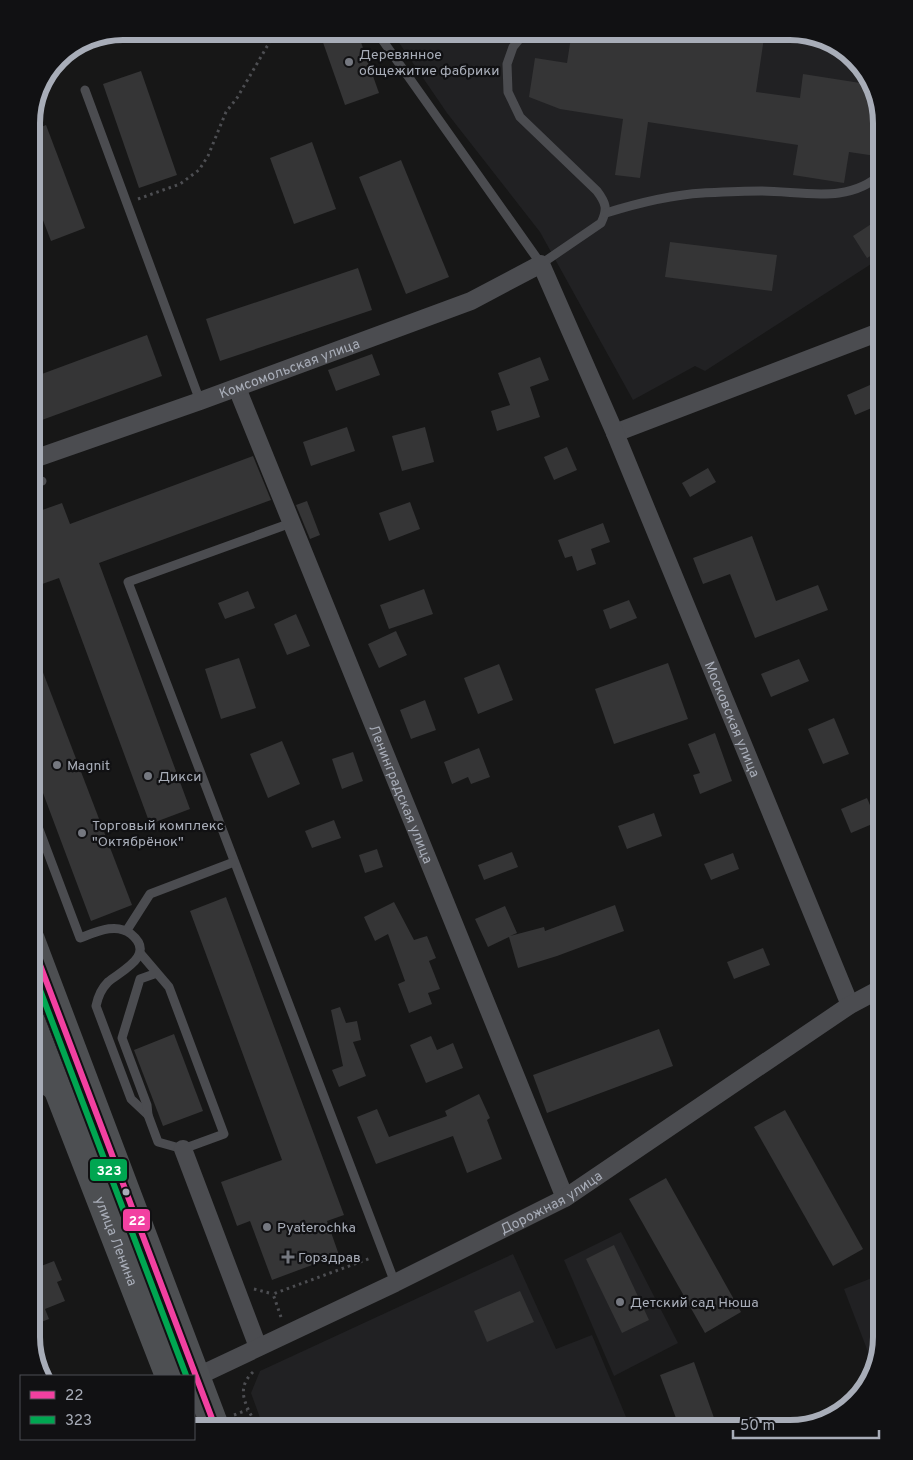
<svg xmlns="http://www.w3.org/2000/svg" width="913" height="1460" font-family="Overpass,sans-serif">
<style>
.built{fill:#212123}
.building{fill:#353536}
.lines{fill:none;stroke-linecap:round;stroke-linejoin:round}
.path{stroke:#4d4e52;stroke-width:3;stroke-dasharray:2.5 4;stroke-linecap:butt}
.service{stroke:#4b4c50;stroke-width:9}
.minor{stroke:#4b4c50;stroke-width:18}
.primary{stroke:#4d4f52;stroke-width:28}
.bus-1-casing{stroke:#111113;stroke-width:10}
.bus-2-casing{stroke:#111113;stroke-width:10}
.bus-1{stroke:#f240a1;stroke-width:6}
.bus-2{stroke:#00a651;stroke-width:6}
.poi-dot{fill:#757880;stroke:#111113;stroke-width:2}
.bus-dot{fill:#a8adb8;stroke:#111113;stroke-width:2}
.labels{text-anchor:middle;stroke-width:4.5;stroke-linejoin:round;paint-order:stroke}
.poi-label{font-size:14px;fill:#a8adb8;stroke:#111113;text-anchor:start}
.street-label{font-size:14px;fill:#a8adb8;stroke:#111113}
.rim{fill:none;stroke:#a8adb8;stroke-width:6}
.line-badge{stroke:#111113;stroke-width:2}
.badge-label{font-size:14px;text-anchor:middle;font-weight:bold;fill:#fff}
</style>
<rect width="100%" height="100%" fill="#171717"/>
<g class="built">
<path d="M391,31H796L841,47L872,82L882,123V257L705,371L695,366L633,400L540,232L447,113Z"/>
<path d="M621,1232L678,1343L614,1376L564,1260Z"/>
<path d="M513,1254L556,1349L592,1335L631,1429H264L251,1393L260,1371Z"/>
<path d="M882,1274V1337L873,1365L844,1289Z"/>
</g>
<g class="building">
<path d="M319,31H357L379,93L345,105Z"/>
<path d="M572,31H593L625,36L626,31H765L756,92L800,98L803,74L873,85L881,120L876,156L849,152L844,183L793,175L798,145L648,122L640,178L615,175L623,119L560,109L529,97L535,58L567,63Z"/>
<path d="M141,71L177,175L139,188L103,84Z"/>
<path d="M46,125L85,228L51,241L31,189V131Z"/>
<path d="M312,142L336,209L294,224L270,158Z"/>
<path d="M401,160L449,277L406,294L359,177Z"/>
<path d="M882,217V249L867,258L853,236Z"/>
<path d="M670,242L777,255L772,291L665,277Z"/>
<path d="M358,268L372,310L220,361L206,319Z"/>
<path d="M147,335L162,376L31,424V378Z"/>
<path d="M372,354L380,375L336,391L328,370Z"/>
<path d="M540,357L549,380L530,387L540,417L497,431L491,411L510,405L498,373Z"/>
<path d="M870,385L879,405L855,415L847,395Z"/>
<path d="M347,427L355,451L311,466L303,442Z"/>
<path d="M425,427L434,462L402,471L392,436Z"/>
<path d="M567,447L577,470L554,480L544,457Z"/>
<path d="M253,456L271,500L99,563L190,809L150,824L59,578L31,588V514L62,503L70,524Z"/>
<path d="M708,468L716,482L690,497L682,483Z"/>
<path d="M307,501L320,535L310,539L296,505Z"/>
<path d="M410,502L420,529L389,541L379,513Z"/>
<path d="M603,523L610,542L591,549L596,564L577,571L572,556L565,558L558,540Z"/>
<path d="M752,536L776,601L818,585L828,610L755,638L730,574L703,584L693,558Z"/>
<path d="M424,589L433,614L389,629L380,605Z"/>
<path d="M248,591L255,608L225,619L218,603Z"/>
<path d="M629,600L637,618L610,629L603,610Z"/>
<path d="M296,614L310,646L287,655L274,624Z"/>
<path d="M396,631L407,655L379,668L368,644Z"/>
<path d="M31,641L132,905L91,921L31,761Z"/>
<path d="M239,658L256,708L221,719L205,669Z"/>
<path d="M799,659L809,681L771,697L761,674Z"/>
<path d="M668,663L688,719L614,744L595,689Z"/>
<path d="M499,664L513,700L478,714L464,678Z"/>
<path d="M425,700L436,730L411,739L400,710Z"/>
<path d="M834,718L849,754L823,764L808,729Z"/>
<path d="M715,733L732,781L700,794L693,775L700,773L688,744Z"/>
<path d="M282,741L300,784L268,798L250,754Z"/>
<path d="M479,748L490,777L471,784L468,777L452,784L444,762Z"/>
<path d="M353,752L363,781L342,789L332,759Z"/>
<path d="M867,798L877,822L851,833L841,809Z"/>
<path d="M654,813L662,836L627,849L618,826Z"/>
<path d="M334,820L341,838L312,848L305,831Z"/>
<path d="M377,849L383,867L365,873L359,855Z"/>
<path d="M512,852L518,867L484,880L478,865Z"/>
<path d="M733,853L739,869L711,880L704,864Z"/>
<path d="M226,897L344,1215L327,1221L339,1255L272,1280L250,1221L237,1226L221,1182L282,1160L190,911Z"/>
<path d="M394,902L414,940L427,936L436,958L429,961L440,989L428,993L432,1004L409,1013L398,984L405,981L388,934L375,941L364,917Z"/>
<path d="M615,905L624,931L557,956L518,968L509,937L488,947L475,919L505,906L517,933L510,936L544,927L545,931Z"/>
<path d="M763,948L770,965L734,979L727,962Z"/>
<path d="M340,1007L346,1023L357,1021L361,1040L353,1042L366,1076L339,1087L332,1070L343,1066L331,1010Z"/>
<path d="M659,1029L673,1066L547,1113L533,1075Z"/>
<path d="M174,1034L203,1111L163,1126L134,1050Z"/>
<path d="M431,1036L437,1050L453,1043L463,1068L426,1083L410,1045Z"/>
<path d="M479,1094L490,1118L487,1120L502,1159L467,1173L453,1136L376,1164L357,1117L377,1109L389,1137L447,1116L445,1111Z"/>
<path d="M785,1110L863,1249L833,1266L754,1127Z"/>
<path d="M666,1178L741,1312L705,1333L629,1199Z"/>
<path d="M614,1245L649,1320L622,1333L586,1259Z"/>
<path d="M54,1261L62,1280L57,1282L65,1301L45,1309L49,1319L31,1326V1270Z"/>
<path d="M520,1291L534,1322L487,1342L474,1311Z"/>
<path d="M694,1362L718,1429H680L660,1375Z"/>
</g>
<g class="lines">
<g class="path">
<path d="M138,199L180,184L199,170L208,156L226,112L237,98L276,31"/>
<path d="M31,786L35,796"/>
<path d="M254,1289L273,1294"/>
<path d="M281,1317L273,1294L371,1258"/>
<path d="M253,1372C233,1391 249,1409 258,1429"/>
<path d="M234,1415L247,1410"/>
</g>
<g class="service">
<path d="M376,31L541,264L601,223C608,209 606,203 597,191L520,117L508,92L507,64L513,47L526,31"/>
<path d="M57,60L103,35"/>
<path d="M85,90L200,401"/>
<path d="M606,213C638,203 670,195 703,193C723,192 742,191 761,191C802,191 849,205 882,173"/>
<path d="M31,485L42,481"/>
<path d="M291,523L128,582L395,1283"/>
<path d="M31,808L80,938C96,932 116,922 131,934C157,955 121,971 108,982C101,989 98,996 96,1006L131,1099L148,1115"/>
<path d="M127,930L150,894L234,862"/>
<path d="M140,953L169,987L224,1134L183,1149L158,1142L148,1115L147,1105L122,1038L140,979L157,973"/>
<path d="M31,1081L51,1095"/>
</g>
<g class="minor">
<path id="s1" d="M237,388L565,1198"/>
<path d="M615,433L882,331"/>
<path id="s2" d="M31,460L200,401L471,301L541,264L615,433L850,1005"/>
<path d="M183,1149L258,1347"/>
<path id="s3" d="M194,1378L395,1283L565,1198L850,1005L882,988"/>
</g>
<g class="primary">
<path d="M31,940L216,1429"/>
<path id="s4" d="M31,1021L169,1376"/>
</g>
<defs>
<path id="bus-1" d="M31,941L216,1429"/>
<path id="bus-2" d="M31,966L186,1375"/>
</defs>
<use href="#bus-1" class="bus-1-casing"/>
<use href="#bus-2" class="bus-2-casing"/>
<use href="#bus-1" class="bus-1"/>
<use href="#bus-2" class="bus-2"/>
</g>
<g class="poi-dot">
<circle cx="349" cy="62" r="5"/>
<circle cx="57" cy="765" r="5"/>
<circle cx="148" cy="776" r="5"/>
<circle cx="82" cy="833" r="5"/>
<circle cx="267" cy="1227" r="5"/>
<path d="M285.5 1249.5h5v5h5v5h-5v5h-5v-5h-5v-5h5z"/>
<circle cx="620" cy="1302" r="5"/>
</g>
<circle class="bus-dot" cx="126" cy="1192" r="4.5"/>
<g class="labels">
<g class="poi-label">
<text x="359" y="59">Деревянное<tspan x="359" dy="16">общежитие фабрики</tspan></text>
<text x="67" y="770">Magnit</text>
<text x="158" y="781">Дикси</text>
<text x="92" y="830">Торговый комплекс<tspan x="92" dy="16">"Октябрёнок"</tspan></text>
<text x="277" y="1232">Pyaterochka</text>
<text x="298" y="1262">Горздрав</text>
<text x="630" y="1307">Детский сад Нюша</text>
</g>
<g class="street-label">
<text dy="5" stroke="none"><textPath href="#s2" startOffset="274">Комсомольская улица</textPath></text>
<text dy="5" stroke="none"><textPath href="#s2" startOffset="1041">Московская улица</textPath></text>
<text dy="5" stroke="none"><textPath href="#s1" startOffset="438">Ленинградская улица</textPath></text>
<text dy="5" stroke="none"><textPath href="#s3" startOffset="398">Дорожная улица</textPath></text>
<text dy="5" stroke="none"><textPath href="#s4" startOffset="236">улица Ленина</textPath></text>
</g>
</g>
<path d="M0 0H913V1460H0ZM123 40H790A83 83 0 0 1 873 123V1337A83 83 0 0 1 790 1420H123A83 83 0 0 1 40 1337V123A83 83 0 0 1 123 40Z" fill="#111113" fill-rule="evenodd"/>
<path class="rim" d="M123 40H790A83 83 0 0 1 873 123V1337A83 83 0 0 1 790 1420H123A83 83 0 0 1 40 1337V123A83 83 0 0 1 123 40Z"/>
<g class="line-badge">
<rect x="89" y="1158" width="39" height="24" rx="5" fill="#00a651"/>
<rect x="122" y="1208" width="29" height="24" rx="5" fill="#f240a1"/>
</g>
<g class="badge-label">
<text x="109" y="1175">323</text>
<text x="137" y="1225">22</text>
</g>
<rect x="20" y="1375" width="175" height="65" fill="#111113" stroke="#4d4f55"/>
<rect x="30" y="1391" width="25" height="8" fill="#f240a1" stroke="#4d4f55"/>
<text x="65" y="1400" font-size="15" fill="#a8adb8">22</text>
<rect x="30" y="1416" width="25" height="8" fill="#00a651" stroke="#4d4f55"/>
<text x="65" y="1425" font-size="15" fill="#a8adb8">323</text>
<path d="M733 1430v8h146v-8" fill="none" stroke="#a8adb8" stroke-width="2.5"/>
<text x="740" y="1430" font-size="15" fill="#a8adb8" stroke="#111113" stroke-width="4" paint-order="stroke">50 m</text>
</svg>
